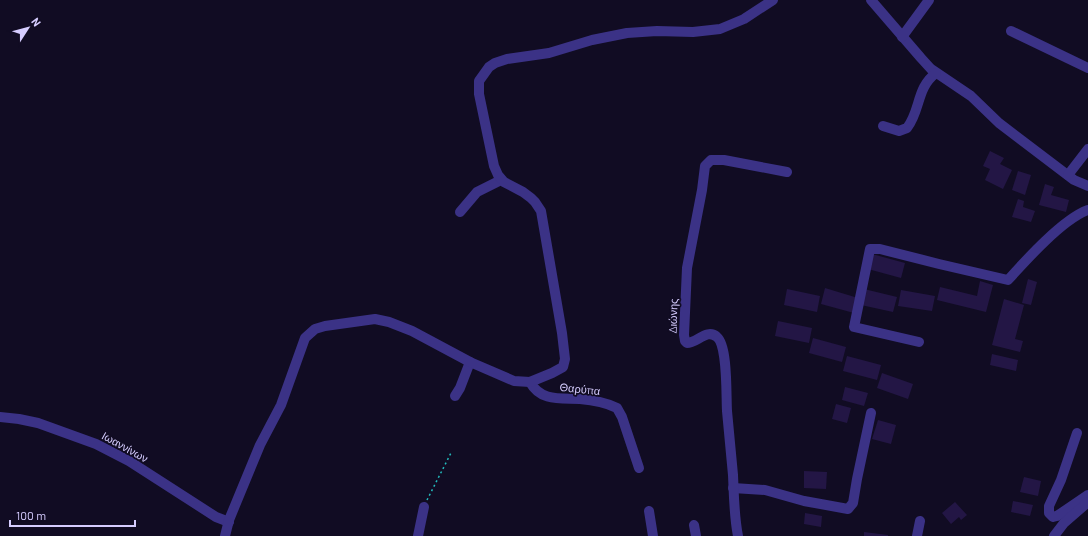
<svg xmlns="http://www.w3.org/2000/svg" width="1088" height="536" font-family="Barlow,sans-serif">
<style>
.building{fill:#231645}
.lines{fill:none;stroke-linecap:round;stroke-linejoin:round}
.path{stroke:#23bcbd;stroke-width:1.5;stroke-dasharray:2 3;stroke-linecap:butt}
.minor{stroke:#3b3286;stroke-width:10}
.labels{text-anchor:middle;stroke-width:3.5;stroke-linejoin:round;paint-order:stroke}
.street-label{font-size:11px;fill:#d6cdff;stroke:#110c23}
</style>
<rect width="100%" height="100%" fill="#110c23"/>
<g class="building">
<path d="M990,151L1004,158L1000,164L1012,170L1003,189L985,180L990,169L983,166Z"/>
<path d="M1018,171L1031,175L1025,195L1012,190Z"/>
<path d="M1045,184L1054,187L1051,195L1069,200L1066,212L1039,205Z"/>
<path d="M1018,199L1024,201L1023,207L1035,211L1031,222L1012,217Z"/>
<path d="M872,254L905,263L901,278L868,269Z"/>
<path d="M1028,279L1037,282L1031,305L1022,303Z"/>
<path d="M980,281L993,285L986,312L937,300L940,287L977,296Z"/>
<path d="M825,288L858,298L854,313L821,304Z"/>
<path d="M787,289L820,296L817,312L784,305Z"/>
<path d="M864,289L897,297L893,312L861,305Z"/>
<path d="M901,290L935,296L932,311L898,306Z"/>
<path d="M1004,299L1024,305L1015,339L1023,341L1020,352L992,345Z"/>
<path d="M778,321L812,328L809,343L775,336Z"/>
<path d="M813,338L846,347L842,362L809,353Z"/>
<path d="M992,354L1018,360L1016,371L990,365Z"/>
<path d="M847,356L881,365L877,380L843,371Z"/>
<path d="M882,373L913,384L908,399L877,388Z"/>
<path d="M845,387L868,393L864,406L842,400Z"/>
<path d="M836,404L851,408L847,423L832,419Z"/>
<path d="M878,420L896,425L891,444L872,439Z"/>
<path d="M804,471L827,472L826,489L804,488Z"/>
<path d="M1024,477L1041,481L1038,496L1020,492Z"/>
<path d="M1013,501L1033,505L1030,516L1011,512Z"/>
<path d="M955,502L967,515L961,520L959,517L951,524L942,513Z"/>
<path d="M805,513L822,516L821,527L804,524Z"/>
<path d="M864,532L888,535V536H864Z"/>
</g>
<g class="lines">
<path class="path" d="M427,500L452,451"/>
<g class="minor">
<path d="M871,0L921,58L931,69L971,96L999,123L1074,180L1088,186"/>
<path d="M1011,31L1088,68"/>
<path d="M902,37L929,0"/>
<path d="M883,126L899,131L907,128C921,110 916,88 936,73"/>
<path d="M1068,175L1088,149"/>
<path d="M460,212L477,192L501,180"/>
<path d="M919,342L854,327L870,249H880L939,264L1008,280C1026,260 1063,219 1088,210"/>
<path d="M530,382C541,402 561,398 580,399C593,400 605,402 617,408L622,417L639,468"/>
<path d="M455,396L460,388L470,362"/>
<path d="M0,417L19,419L38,423L96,444L129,461L216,517L229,522"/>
<path d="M1077,433L1061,480L1049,506V513L1053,517L1057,516L1088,495"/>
<path d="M733,488L765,490L804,501L848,509L853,503L857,479L871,413"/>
<path d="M649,511L653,536"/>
<path d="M694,525L696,536"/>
<path d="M225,536L229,520L260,445L281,405L305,338L315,329L325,326L375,319L389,322L412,331L470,362L514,381L530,382L552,373L563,367L565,359L562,333L541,211L535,202L531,198L523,192L504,182L498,175L494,166L479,94V81L489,67L495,63L507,59L549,53L592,40L627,33L657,31L693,32L720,29L744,19L773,0"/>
<path d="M418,536L424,507"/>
<path d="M738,536C734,516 734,496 733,475C731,454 729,433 727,411C726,396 728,346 717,337C707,328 697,343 687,343L685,341L684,335L687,268L702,190L705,166L711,160H724L787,172"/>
<path d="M917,536L920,521"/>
<path d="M1054,536L1064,523L1088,502"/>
</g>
</g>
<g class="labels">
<g class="street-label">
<text transform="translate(673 316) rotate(-88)" y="4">Διώνης</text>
<text transform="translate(580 389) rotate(6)" y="4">Θαρύπα</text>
<text transform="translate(125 447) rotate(29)" y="4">Ιωαννίνων</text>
</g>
</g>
<g transform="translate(28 28) rotate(54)" stroke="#110c23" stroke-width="3" paint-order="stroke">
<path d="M0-3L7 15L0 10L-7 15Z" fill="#d6cdff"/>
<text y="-6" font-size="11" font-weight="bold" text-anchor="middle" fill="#d6cdff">N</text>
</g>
<path d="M10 520v6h125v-6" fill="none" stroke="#d6cdff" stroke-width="2"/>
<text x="16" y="520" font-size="12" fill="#d6cdff" stroke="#110c23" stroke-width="3" paint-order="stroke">100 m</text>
</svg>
